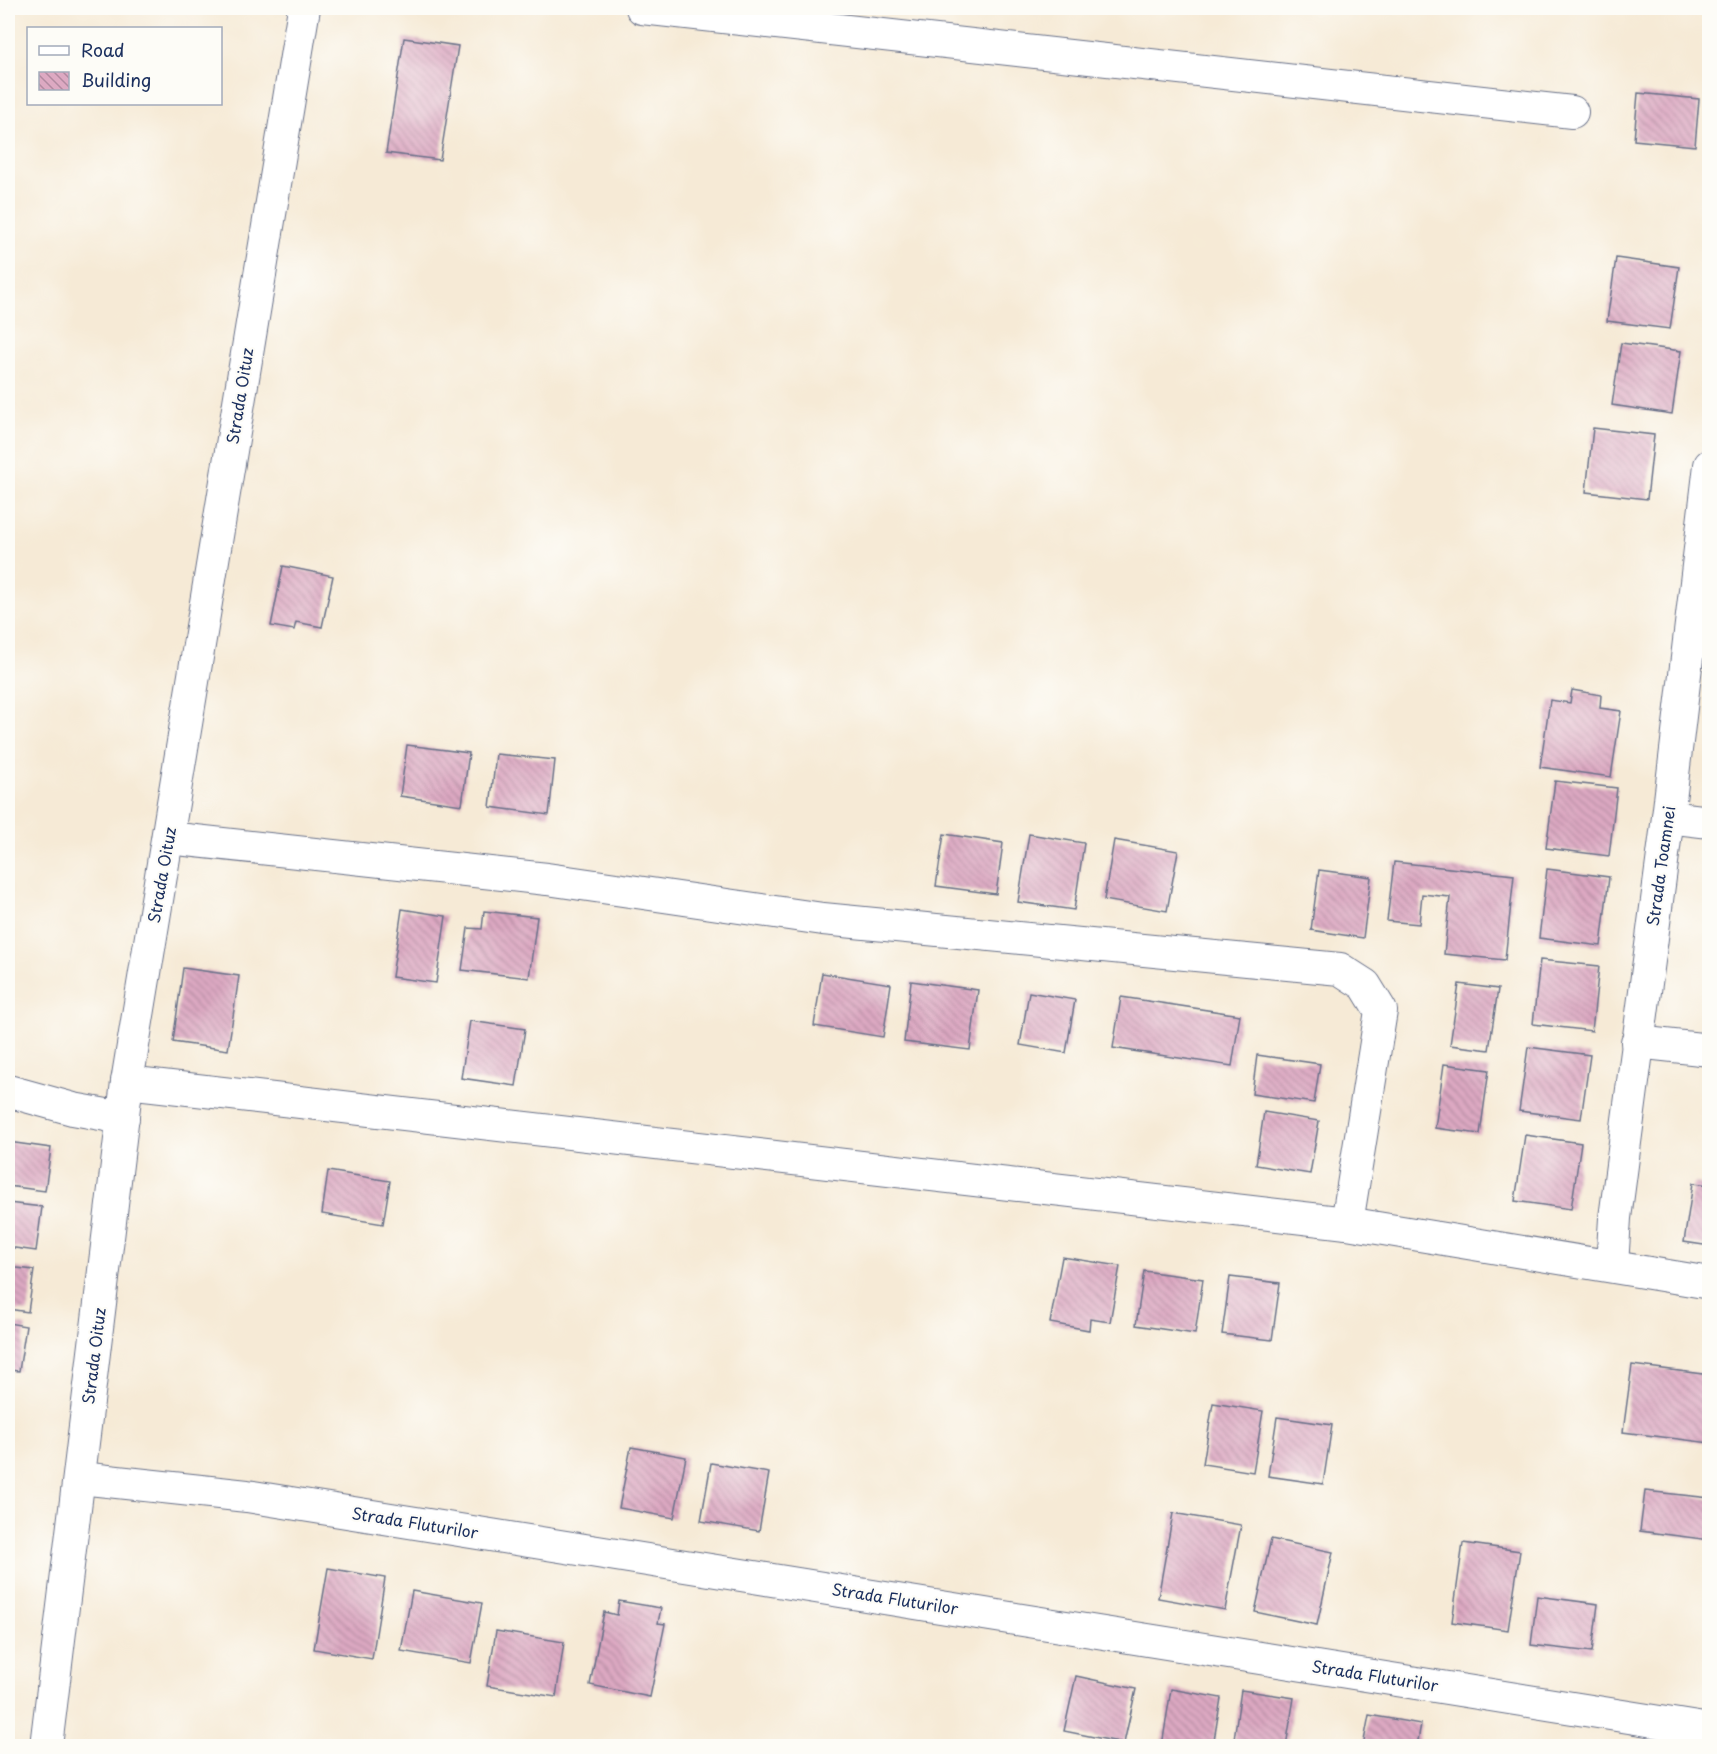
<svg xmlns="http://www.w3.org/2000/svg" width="1717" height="1754" font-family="'Playpen Sans',sans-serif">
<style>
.building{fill:url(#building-back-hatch)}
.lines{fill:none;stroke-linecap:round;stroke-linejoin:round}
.minor-casing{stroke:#687088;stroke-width:34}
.minor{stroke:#fff;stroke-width:32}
.labels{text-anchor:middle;stroke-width:4.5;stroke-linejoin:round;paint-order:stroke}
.street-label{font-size:16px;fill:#1b2f5e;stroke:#fdfcf7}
</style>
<defs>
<pattern id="building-back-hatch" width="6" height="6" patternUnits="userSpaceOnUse" patternTransform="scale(1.5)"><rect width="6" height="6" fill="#dda9c2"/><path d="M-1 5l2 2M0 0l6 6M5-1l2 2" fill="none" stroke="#b28aa1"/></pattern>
</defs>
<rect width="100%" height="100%" fill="#fdfcf7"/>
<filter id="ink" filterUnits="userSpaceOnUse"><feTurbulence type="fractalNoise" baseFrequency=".0167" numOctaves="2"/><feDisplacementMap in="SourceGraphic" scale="12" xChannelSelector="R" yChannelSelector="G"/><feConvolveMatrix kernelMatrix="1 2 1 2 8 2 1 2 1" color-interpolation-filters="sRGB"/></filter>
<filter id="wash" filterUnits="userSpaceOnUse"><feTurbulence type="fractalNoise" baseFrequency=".008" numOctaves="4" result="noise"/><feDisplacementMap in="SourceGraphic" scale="24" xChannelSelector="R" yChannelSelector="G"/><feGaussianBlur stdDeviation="1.35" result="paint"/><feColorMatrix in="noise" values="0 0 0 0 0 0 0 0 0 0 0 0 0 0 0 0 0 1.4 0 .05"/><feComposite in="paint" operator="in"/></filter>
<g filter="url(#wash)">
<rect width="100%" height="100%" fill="#f6ead6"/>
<g id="blocks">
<g class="building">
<path d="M404,38L458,46L440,160L386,153Z"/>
<path d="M1638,93L1699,99L1695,146L1634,140Z"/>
<path d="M1616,258L1679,267L1670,329L1607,321Z"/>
<path d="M1621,343L1681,351L1672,414L1612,405Z"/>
<path d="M1593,428L1654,435L1647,499L1586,492Z"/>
<path d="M283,566L333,576L322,627L296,622L294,630L271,626Z"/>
<path d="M1572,690L1601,695L1600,708L1621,711L1611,777L1540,767L1550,700L1570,703Z"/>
<path d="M407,745L469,753L462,805L400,796Z"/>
<path d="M496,754L555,760L549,815L490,807Z"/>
<path d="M1555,781L1617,788L1609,856L1546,848Z"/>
<path d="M944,834L1003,843L996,894L936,886Z"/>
<path d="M1029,834L1084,843L1074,910L1018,902Z"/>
<path d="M1114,840L1178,851L1167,911L1104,900Z"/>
<path d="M1394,862L1514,875L1505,960L1444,954L1450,897L1422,894L1419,924L1387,921Z"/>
<path d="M1547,869L1609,877L1601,946L1539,938Z"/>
<path d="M1319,870L1371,877L1363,938L1311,930Z"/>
<path d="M402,909L446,916L436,983L392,977Z"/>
<path d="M484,911L537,917L529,978L462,970L468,928L482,929Z"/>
<path d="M1540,960L1599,966L1592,1031L1533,1024Z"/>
<path d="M183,968L239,976L228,1050L173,1042Z"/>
<path d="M822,973L891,984L883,1037L814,1026Z"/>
<path d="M911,981L978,990L970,1050L904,1042Z"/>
<path d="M1459,984L1498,989L1489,1050L1450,1045Z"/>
<path d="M1029,992L1075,1000L1066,1053L1020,1045Z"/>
<path d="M1121,997L1240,1015L1232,1066L1113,1048Z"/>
<path d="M470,1021L525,1029L516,1086L461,1078Z"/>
<path d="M1528,1047L1590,1055L1581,1119L1519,1111Z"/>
<path d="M1257,1055L1320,1064L1314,1103L1252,1094Z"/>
<path d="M1444,1064L1489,1070L1480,1134L1435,1128Z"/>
<path d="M1264,1112L1319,1121L1310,1174L1256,1165Z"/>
<path d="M1525,1135L1581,1143L1571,1209L1515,1201Z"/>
<path d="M8,1142L51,1148L45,1191L8,1186Z"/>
<path d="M328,1171L390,1181L383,1224L322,1214Z"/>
<path d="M1693,1183L1710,1185V1246L1684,1242Z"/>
<path d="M8,1203L42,1207L36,1251L8,1247Z"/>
<path d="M1062,1257L1120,1266L1110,1322L1090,1319L1089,1330L1050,1323Z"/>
<path d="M8,1267L34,1270L28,1312L8,1309Z"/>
<path d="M1144,1271L1203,1279L1195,1334L1136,1325Z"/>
<path d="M1230,1277L1280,1283L1272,1340L1222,1334Z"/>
<path d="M8,1323L26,1326L19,1371L8,1370Z"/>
<path d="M1632,1365L1710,1375V1443L1623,1432Z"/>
<path d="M1213,1403L1263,1411L1253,1472L1203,1464Z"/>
<path d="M1277,1417L1332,1425L1323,1484L1268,1476Z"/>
<path d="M631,1447L686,1457L674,1518L619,1508Z"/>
<path d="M711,1463L769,1473L759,1531L701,1521Z"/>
<path d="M1645,1491L1710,1498V1540L1640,1531Z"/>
<path d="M1173,1513L1241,1525L1225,1610L1158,1598Z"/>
<path d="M1271,1539L1333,1552L1317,1625L1255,1612Z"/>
<path d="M1463,1543L1520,1551L1508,1630L1452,1622Z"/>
<path d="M328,1568L385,1578L372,1659L314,1649Z"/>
<path d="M412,1591L482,1603L471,1663L401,1651Z"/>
<path d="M1537,1596L1598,1604L1592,1652L1531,1645Z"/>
<path d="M619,1601L661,1608L658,1623L665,1624L650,1697L590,1685L604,1612L617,1615Z"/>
<path d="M496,1631L564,1642L556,1697L487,1686Z"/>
<path d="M1076,1676L1136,1689L1124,1743L1064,1731Z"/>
<path d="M1171,1689L1221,1698L1213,1746H1162Z"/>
<path d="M1241,1690L1294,1698L1286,1746H1233Z"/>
<path d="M1369,1715L1421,1724L1417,1746H1363Z"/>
<path d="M1447,1741L1474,1745V1746H1446Z"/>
</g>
</g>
</g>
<g filter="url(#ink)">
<use href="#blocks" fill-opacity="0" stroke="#687088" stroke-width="1.5"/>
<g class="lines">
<defs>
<g id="minor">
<path d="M642,8L1572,112"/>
<path d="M1668,817L1710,822"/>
<path d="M168,838L547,879L823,919L1340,969L1365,985L1381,1011L1347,1223"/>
<path d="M1637,1042L1710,1050"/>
<path d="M127,1082L1347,1223L1710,1283"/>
<path d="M8,1091L73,1109L123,1118"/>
<path d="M1612,1266L1615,1218L1668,817L1710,465"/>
<path d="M80,1478L247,1496L1710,1730"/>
<path d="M46,1746L127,1082L304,8"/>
</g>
</defs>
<use href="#minor" class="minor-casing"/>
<use href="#minor" class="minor"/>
</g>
</g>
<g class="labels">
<g class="street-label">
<text transform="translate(240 396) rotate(-81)" y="6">Strada Oituz</text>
<text transform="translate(1661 866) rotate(-82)" y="6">Strada Toamnei</text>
<text transform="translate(162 875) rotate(-80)" y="6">Strada Oituz</text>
<text transform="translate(94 1356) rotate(-83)" y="6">Strada Oituz</text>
<text transform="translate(415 1523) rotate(9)" y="6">Strada Fluturilor</text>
<text transform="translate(895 1599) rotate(9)" y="6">Strada Fluturilor</text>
<text transform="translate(1375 1676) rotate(9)" y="6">Strada Fluturilor</text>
</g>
</g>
<rect width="1717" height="1754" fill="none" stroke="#fdfcf7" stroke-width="30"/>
<rect x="27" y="27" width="195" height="78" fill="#fdfcf7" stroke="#a3aaba" stroke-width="1.5"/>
<rect x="39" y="46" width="30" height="9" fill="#ffffff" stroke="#a3aaba" stroke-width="1.5"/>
<text x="81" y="57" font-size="18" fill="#1b2f5e">Road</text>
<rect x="39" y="72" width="30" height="18" fill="url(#building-back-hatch)" stroke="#a3aaba" stroke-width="1.5"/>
<text x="81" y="87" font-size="18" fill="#1b2f5e">Building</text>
</svg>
